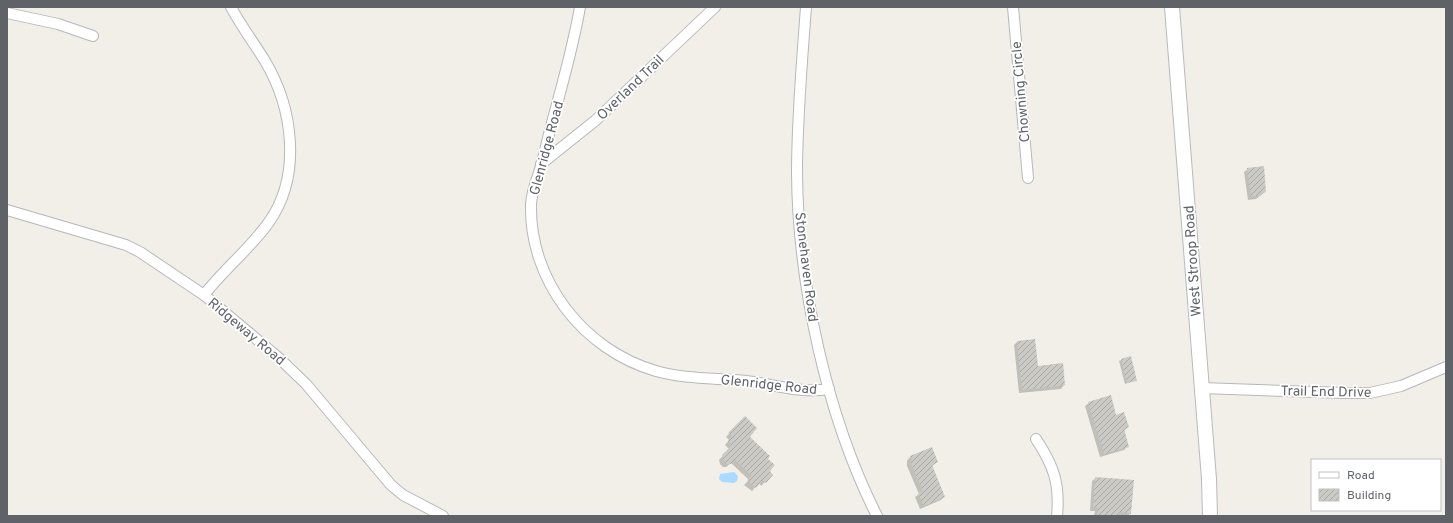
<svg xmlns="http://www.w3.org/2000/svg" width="1453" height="523" font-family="Overpass,sans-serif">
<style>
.water{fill:#aadaff}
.shadow{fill:#0003}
.building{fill:url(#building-hatch)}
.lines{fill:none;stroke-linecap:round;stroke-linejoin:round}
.minor-casing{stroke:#b5b8bc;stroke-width:12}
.secondary-casing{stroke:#b6babf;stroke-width:16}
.minor{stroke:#fff;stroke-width:10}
.secondary{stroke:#fff;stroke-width:14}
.labels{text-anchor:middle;stroke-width:3.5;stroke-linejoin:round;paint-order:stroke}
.street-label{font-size:14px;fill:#5f6368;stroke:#fff}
</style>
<defs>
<pattern id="building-hatch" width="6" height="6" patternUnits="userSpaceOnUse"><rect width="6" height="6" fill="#cccac5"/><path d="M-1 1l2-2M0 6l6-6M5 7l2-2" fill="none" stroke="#a9a8a4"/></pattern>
</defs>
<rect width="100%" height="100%" fill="#f1efe8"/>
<path class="water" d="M734,472L738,476L737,481L734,483L722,482L719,479L720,474Z"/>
<g class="shadow">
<path d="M1248,169L1265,192L1256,199L1248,200L1244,172Z"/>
<path d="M1018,341L1037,367L1064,385L1061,389L1019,393L1014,345Z"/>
<path d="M1130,357L1136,380L1125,384L1119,361Z"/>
<path d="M1089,403L1116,416L1128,427L1124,431L1128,446L1124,450L1100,457L1085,406Z"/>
<path d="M745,417L748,437L767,459L768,471L772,475L761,486L759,483L752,491L744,485L749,480L731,463L726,467H723L720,464L719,460L729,449L725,445L729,440L726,437Z"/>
<path d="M931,448L937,462L931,467L944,497L941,500L920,509L915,497L919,494L907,466V461L910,457Z"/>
<path d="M1096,478L1133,481L1129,516H1094L1095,511H1090L1092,481Z"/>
</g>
<g class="building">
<path d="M1264,166L1266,192L1261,193V196H1251L1247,168Z"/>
<path d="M1035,339L1038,366L1063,363L1065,385L1022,390L1017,341Z"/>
<path d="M1131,356L1137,381L1127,383L1121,359Z"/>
<path d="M1111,395L1116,415L1124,412L1129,427L1124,429L1129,447L1104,454L1088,402Z"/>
<path d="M745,416L757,428L750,437L770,456L768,459L775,465L770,471L773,475L766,483L763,480L756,488L747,480L752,476L735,460L731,464H727L723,460L722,455L732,445L728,441L732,436L728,433Z"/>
<path d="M932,447L938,462L932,465L945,497L924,506L918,493L923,491L910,461H912L910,456Z"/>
<path d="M1095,477L1134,480L1131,514L1118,512V516H1097L1098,508H1093Z"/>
</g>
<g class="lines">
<defs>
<g id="minor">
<path d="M580,7C571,60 554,110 542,163C538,177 532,189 531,204C529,280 583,350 656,371C684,379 716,378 746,381C774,384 801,394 829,389"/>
<path d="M806,7C802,62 797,118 797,173C798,285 827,417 877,516"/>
<path d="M1013,7L1028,178"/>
<path d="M7,13L58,24L93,36"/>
<path d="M541,164L596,120L715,7"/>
<path d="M7,210L126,245L140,252L204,295L279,358L306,384L391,485L403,495L443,516"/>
<path d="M204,295C224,269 250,249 269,222C302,175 293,108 265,61C254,43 241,26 231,7"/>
<path d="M1201,388L1344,393H1370L1401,386L1446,367"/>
<path d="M1036,439C1054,466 1060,484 1057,516"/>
</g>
<path id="secondary" d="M1172,7L1209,479L1210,516"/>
</defs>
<use href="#minor" class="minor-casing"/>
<use href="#secondary" class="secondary-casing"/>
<use href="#minor" class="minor"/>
<use href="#secondary" class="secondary"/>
</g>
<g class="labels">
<g class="street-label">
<text transform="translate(630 87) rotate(-44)" y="5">Overland Trail</text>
<text transform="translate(1020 92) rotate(-95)" y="5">Chowning Circle</text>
<text transform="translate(546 148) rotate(-75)" y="5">Glenridge Road</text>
<text transform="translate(1192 261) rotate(-94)" y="5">West Stroop Road</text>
<text transform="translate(807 267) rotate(83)" y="5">Stonehaven Road</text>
<text transform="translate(247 331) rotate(40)" y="5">Ridgeway Road</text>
<text transform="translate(769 384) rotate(6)" y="5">Glenridge Road</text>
<text transform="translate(1326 391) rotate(1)" y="5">Trail End Drive</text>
</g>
</g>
<rect width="1453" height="523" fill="none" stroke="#5f6368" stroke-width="16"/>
<rect x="1311" y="459" width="130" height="52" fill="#ffffff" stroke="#bfc1c3"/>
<rect x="1319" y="472" width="20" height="6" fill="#ffffff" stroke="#bfc1c3"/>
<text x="1347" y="479" font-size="12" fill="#5f6368">Road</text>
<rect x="1319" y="489" width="20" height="12" fill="url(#building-hatch)" stroke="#bfc1c3"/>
<text x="1347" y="499" font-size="12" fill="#5f6368">Building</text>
</svg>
